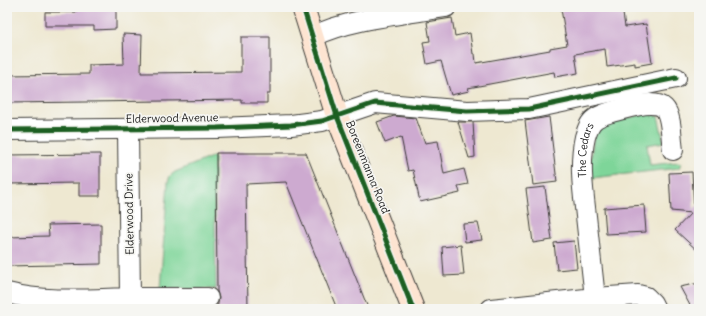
<svg xmlns="http://www.w3.org/2000/svg" width="706" height="316" font-family="Delius,sans-serif">
<style>
.green{fill:#7ed599;stroke:#4d785a}
.building{fill:#cdaad0}
.lines{fill:none;stroke-linecap:round;stroke-linejoin:round}
.street-casing{stroke:#3c3b37;stroke-width:22}
.secondary-casing{stroke:#3c3b37;stroke-width:24}
.street{stroke:#fff;stroke-width:20}
.secondary{stroke:#fde4d1;stroke-width:22}
.cycleway-casing{stroke:#f6f6f2;stroke-width:8}
.cycleway{stroke:#1b5e20;stroke-width:5}
.labels{text-anchor:middle;stroke-width:3.5;stroke-linejoin:round;paint-order:stroke}
.street-label{font-size:11px;fill:#1c1c1c;stroke:#f6f6f2}
</style>
<rect width="100%" height="100%" fill="#f6f6f2"/>
<filter id="ink" filterUnits="userSpaceOnUse"><feTurbulence type="fractalNoise" baseFrequency=".025" numOctaves="2"/><feDisplacementMap in="SourceGraphic" scale="8" xChannelSelector="R" yChannelSelector="G"/><feConvolveMatrix kernelMatrix="1 2 1 2 8 2 1 2 1" color-interpolation-filters="sRGB"/></filter>
<filter id="wash" filterUnits="userSpaceOnUse"><feTurbulence type="fractalNoise" baseFrequency=".012" numOctaves="4" result="noise"/><feDisplacementMap in="SourceGraphic" scale="16" xChannelSelector="R" yChannelSelector="G"/><feGaussianBlur stdDeviation="0.9" result="paint"/><feColorMatrix in="noise" values="0 0 0 0 0 0 0 0 0 0 0 0 0 0 0 0 0 1.4 0 .05"/><feComposite in="paint" operator="in"/></filter>
<g filter="url(#wash)">
<rect width="100%" height="100%" fill="#eee8d1"/>
<g class="green">
<path d="M649,113L658,116L664,142L647,145L650,165L678,162L681,163L679,168L592,178L590,166L594,133L603,124Z"/>
<path d="M214,156L216,289H160L168,182L170,176L175,172Z"/>
</g>
<g id="blocks">
<g class="building">
<path d="M76,7H116V29L94,30V26H45V12H76Z"/>
<path d="M571,7H622L625,27L646,24L652,63L635,66V63L607,67L605,49L575,54L578,73L555,77L554,72L468,88L469,91L451,95L441,61L427,64L423,42L430,41L427,22L452,18L455,36L470,33L473,54H475L476,63L550,50V48L567,45L561,9Z"/>
<path d="M123,34L142,35L141,73L241,72V37H270V94H267V103H242V100L7,103V75L89,74V65L124,64Z"/>
<path d="M394,116L416,118L425,143L438,141L444,174L464,169L468,184L458,186L460,193L420,202L413,170L408,171L401,137L385,143L377,122Z"/>
<path d="M549,117L557,182L533,185L525,121Z"/>
<path d="M458,122H473L475,157L469,158Z"/>
<path d="M216,153H306L368,308L337,309L286,182L246,184L248,309H217L219,298L217,291Z"/>
<path d="M100,154V196H79V183L7,184V155Z"/>
<path d="M692,172L694,209L699,204V252L675,230L691,213L671,211L669,173Z"/>
<path d="M545,187L552,240L533,243L526,189Z"/>
<path d="M644,205L646,232L606,234L604,208Z"/>
<path d="M478,223L482,240L465,242L463,224Z"/>
<path d="M101,224V264L7,266V237L49,236L48,225Z"/>
<path d="M574,241L577,268L557,270L554,243Z"/>
<path d="M461,245L464,275L444,276L442,247Z"/>
<path d="M699,283V309H692L680,287Z"/>
</g>
</g>
</g>
<g filter="url(#ink)">
<use href="#blocks" fill-opacity="0" stroke="#3c3b37" stroke-width="1"/>
<g class="lines">
<defs>
<g id="street">
<path d="M312,37C350,18 404,14 446,7"/>
<path d="M7,130L217,128L291,125L322,121L375,103L467,111L529,109L676,78"/>
<path d="M7,293C47,303 89,299 130,298L128,129"/>
<path d="M130,298H208"/>
<path id="s1" d="M595,298C592,271 589,244 586,216C583,190 579,163 585,137C587,131 589,123 595,119C602,113 640,104 650,104C655,104 661,105 664,108C672,116 671,139 673,150"/>
<path d="M491,309L595,298L638,295L646,297L652,303L655,309"/>
</g>
<path id="secondary" d="M303,7L337,116L413,309"/>
</defs>
<use href="#street" class="street-casing"/>
<use href="#secondary" class="secondary-casing"/>
<use href="#street" class="street"/>
<use href="#secondary" class="secondary"/>
<defs>
<g id="cycleway">
<path d="M303,7L337,116L413,309"/>
<path d="M7,130L217,128L291,125L322,121L375,103L467,111L529,109L676,78"/>
</g>
</defs>
<use href="#cycleway" class="cycleway-casing"/>
<use href="#cycleway" class="cycleway"/>
</g>
</g>
<g class="labels">
<g class="street-label">
<text transform="translate(172 118) rotate(-1)" y="4">Elderwood Avenue</text>
<text dy="4" stroke="none"><textPath href="#s1" startOffset="149">The Cedars</textPath></text>
<text transform="translate(368 167) rotate(68)" y="4">Boreenmanna Road</text>
<text transform="translate(129 214) rotate(-91)" y="4">Elderwood Drive</text>
</g>
</g>
<rect width="706" height="316" fill="none" stroke="#f6f6f2" stroke-width="24"/>
</svg>
